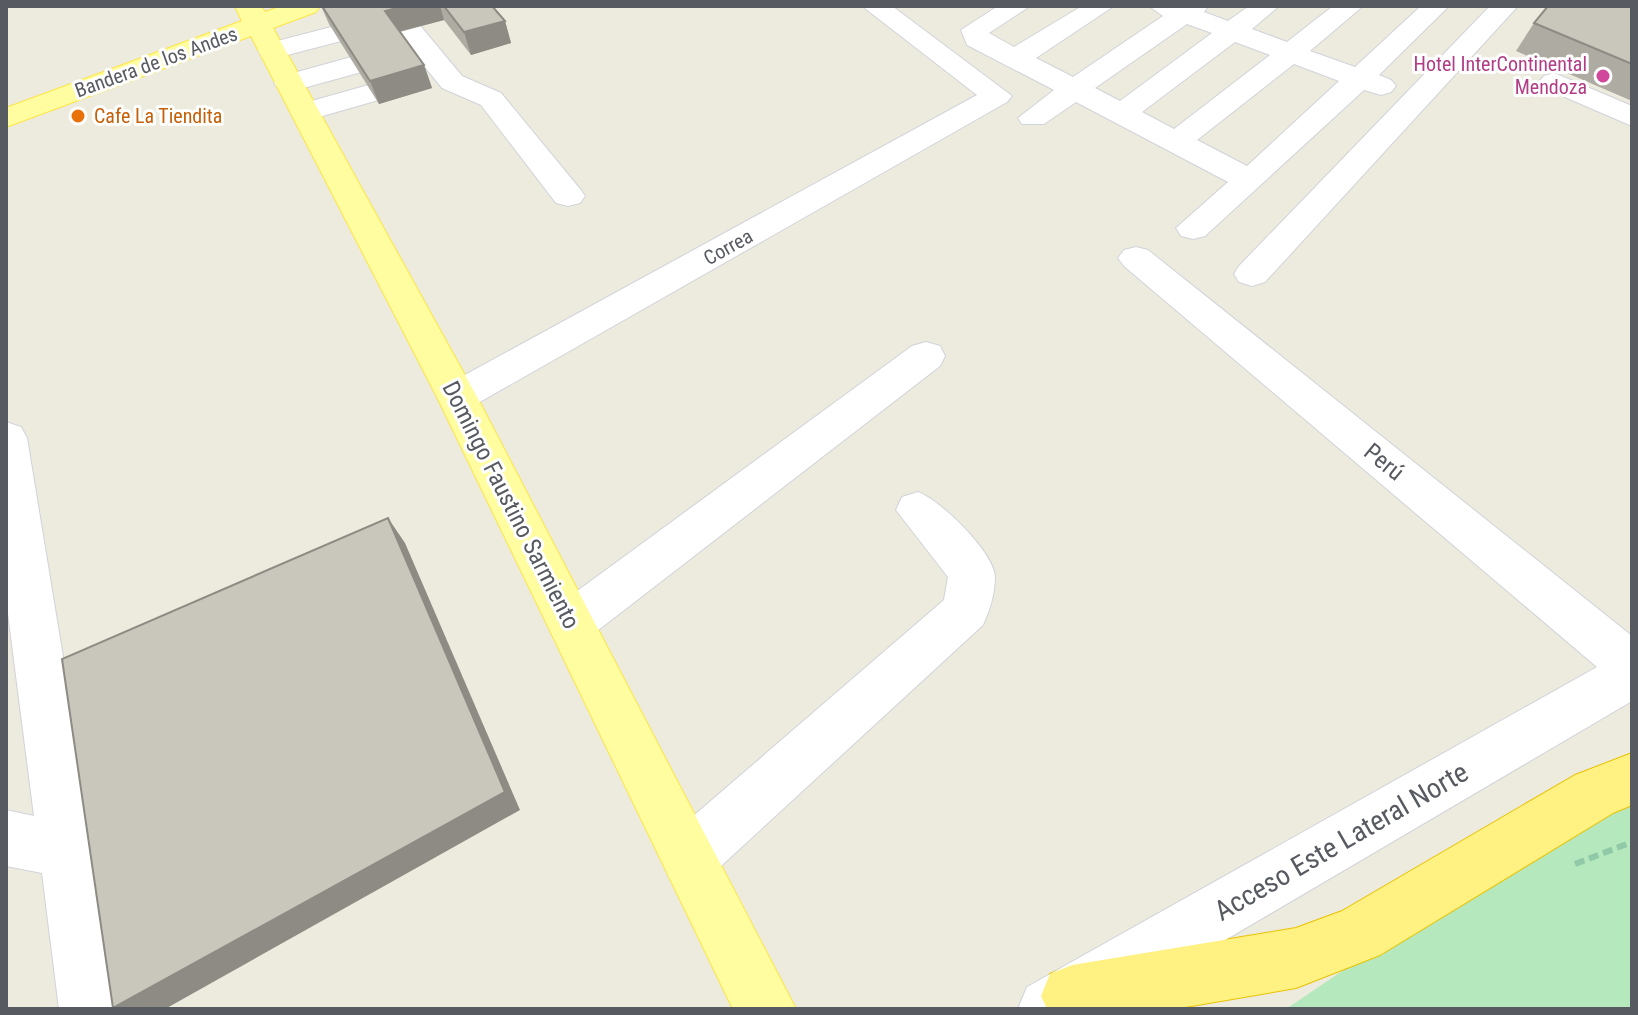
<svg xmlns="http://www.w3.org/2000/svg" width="1638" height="1015" font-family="'Roboto Condensed',sans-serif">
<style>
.green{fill:#b6e8bd}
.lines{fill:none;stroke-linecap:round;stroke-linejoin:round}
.minor-casing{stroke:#d1d3da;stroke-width:2}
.major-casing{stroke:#ffe544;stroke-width:2}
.highway-casing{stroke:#eac200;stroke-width:2}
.path{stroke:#8fc9a8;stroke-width:6;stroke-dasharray:10 5;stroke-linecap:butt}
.minor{fill:#fff;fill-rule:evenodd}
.major{fill:#fffda0;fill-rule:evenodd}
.highway{fill:#fff182;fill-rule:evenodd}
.wall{fill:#adaba2}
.shaded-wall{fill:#8d8b84}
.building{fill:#c9c7bc;stroke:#8d8b84;stroke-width:2}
.hotel-dot{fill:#d1479c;stroke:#fff;stroke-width:3}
.food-dot{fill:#e8710a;stroke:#fff;stroke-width:3}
.labels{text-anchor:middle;stroke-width:6;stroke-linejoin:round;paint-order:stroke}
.far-street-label{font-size:20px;fill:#575a61;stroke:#fff}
.far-hotel-label{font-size:20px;fill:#b23c85;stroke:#fff;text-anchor:end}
.far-food-label{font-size:20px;fill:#c56008;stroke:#fff;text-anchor:start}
.street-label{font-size:24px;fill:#575a61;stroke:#fff}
.near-street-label{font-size:28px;fill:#575a61;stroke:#fff}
</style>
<rect width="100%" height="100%" fill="#ecebdd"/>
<path class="green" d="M1632,775V1009H1286Z"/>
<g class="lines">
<defs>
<g id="minor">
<path d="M862,6H892L1012,96L1007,102L471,407L457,412L443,407L437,397L443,387L977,95Z"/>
<path d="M998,6H1030L989,33L1014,47L1082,6H1114L1036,58L1073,77L1163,16L1149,6H1208L1204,12L1228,21L1249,6H1279L1252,29L1287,42L1333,6H1363L1310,51L1355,67L1421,6H1449L1379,75L1391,80L1396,86L1391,92L1381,95L1364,90L1205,236L1193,239L1181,236L1176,228L1228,182L1076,102L1044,124H1022L1018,118L1054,90L967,45L961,30ZM1187,24L1212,33L1120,101L1095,88ZM1235,42L1270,55L1174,129L1142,112ZM1294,64L1339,81L1247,166L1197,140Z"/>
<path d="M1490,6H1518L1265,282L1252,286L1239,282L1234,274L1239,266Z"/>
<path d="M408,21L418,23L462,76L501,93L580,189L585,196L580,203L568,206L556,203L481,105L442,88L394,29L398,23Z"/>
<path d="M335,26L345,28L349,34L345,40L272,59L262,57L258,51L262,45Z"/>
<path d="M355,56L365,59L369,65L365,71L289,92L279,89L274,83L279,77Z"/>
<path d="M1554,73L1632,106V126L1544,88L1539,82L1544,76Z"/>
<path d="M372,84L382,87L387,93L382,99L305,121L294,118L290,112L294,106Z"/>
<path d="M1136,247L1148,250L1632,636V701L1108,1009H1018L1027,987L1597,667L1124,266L1118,258L1124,250Z"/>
<path d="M926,342L940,346L945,356L940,366L588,638L571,644L554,638L547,623L554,608L912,346Z"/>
<path d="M6,422L21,427L27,438L121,1009H59L42,873L6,866V810L34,816L6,598Z"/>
<path d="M918,492C940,500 994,552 995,577C995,593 990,610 983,625L709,877L689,885L669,877L661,857L669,837L944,600L948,577L896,510L902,497Z"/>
</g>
<path id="major" d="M235,6H261L265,12L282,6H320L316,12L273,28L477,397L796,1009H733L437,397L251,36L6,127V108L242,21Z"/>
<path id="highway" d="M1632,753V805L1613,813L1380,955L1296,988L1174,1009H1047L1041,996L1050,974L1072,965L1296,928L1342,911L1575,775Z"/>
</defs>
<use href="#minor" class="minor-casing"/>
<use href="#major" class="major-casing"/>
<use href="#highway" class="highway-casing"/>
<path class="path" d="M1575,864L1632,842"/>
<use href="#minor" class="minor"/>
<use href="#major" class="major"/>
<use href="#highway" class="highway"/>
</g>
<g class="wall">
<path d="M321,6H492L505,21L511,43L471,55L444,20L400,32L424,65L432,88L379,104L329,24Z"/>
<path d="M1632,6V101L1516,51L1534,23Z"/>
</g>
<g class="shaded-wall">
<path d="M404,6H440L444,20L393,33L385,11Z"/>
<path d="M505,21L511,43L471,55L464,32Z"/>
<path d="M424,65L432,88L379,104L370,81Z"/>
<path d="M388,518L405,543L520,810L165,1009H120L113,1008Z"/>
</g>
<g class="building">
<path d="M322,6H404L385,11L424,65L370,81Z"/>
<path d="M444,6H492L505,21L464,32Z"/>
<path d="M1548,6H1632V64L1534,23Z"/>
<path d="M388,518L505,792L113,1008L62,659Z"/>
</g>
<circle class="hotel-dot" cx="1603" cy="76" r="8"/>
<circle class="food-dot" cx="78" cy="116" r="8"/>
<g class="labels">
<g class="far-street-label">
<text transform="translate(156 62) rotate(-20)" y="7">Bandera de los Andes</text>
<text transform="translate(728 247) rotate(-29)" y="7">Correa</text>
</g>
<g class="far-hotel-label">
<text x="1587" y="71">Hotel InterContinental<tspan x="1587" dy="23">Mendoza</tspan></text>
</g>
<g class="far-food-label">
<text x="94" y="123">Cafe La Tiendita</text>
</g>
<g class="street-label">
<text transform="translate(1384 462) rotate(39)" y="8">Perú</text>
<text transform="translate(511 505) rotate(63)" y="8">Domingo Faustino Sarmiento</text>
</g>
<g class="near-street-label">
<text transform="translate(1341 841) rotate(-30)" y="10">Acceso Este Lateral Norte</text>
</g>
</g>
<rect width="1638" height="1015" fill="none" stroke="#575a61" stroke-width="16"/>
</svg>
